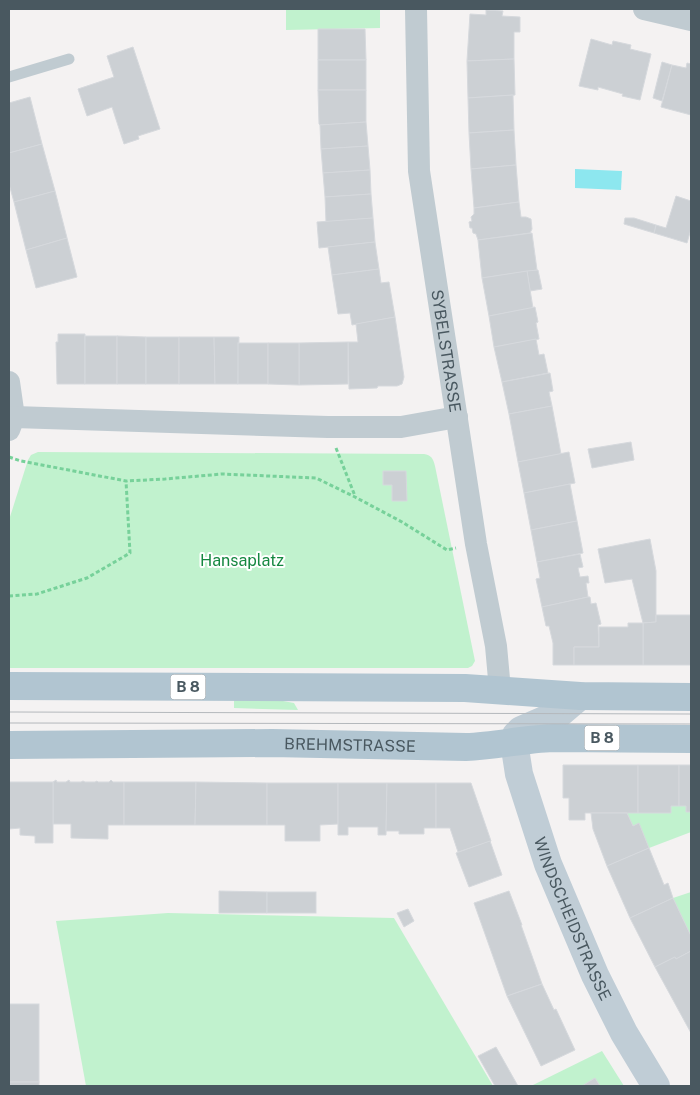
<svg xmlns="http://www.w3.org/2000/svg" width="700" height="1095" font-family="'Public Sans',sans-serif">
<style>
.green{fill:#c1f2ce}
.water{fill:#8de7ef}
.building{fill:#ccd0d4;stroke:#d6d9dd}
.lines{fill:none;stroke-linecap:round;stroke-linejoin:round}
.path{stroke:#77d19a;stroke-width:3;stroke-dasharray:4 2.5;stroke-linecap:butt}
.service{stroke:#c0cbd1;stroke-width:11}
.minor{stroke:#c0cbd1;stroke-width:22}
.secondary{stroke:#c0cdd6;stroke-width:28}
.primary{stroke:#b1c5d1;stroke-width:28}
.tram{stroke:#b4b8bc;stroke-width:1}
.labels{text-anchor:middle;stroke-width:4;stroke-linejoin:round;paint-order:stroke}
.shield{fill:#fff;stroke:#808a90;stroke-width:1}
.shield-label{font-size:15px;font-weight:bold;fill:#495860}
.street-label{font-size:16px;fill:#495860;stroke:#fff}
.park-label{font-size:16px;fill:#158740;stroke:#fff}
</style>
<rect width="100%" height="100%" fill="#f4f2f2"/>
<g class="green">
<path d="M286,9H380V28L286,30Z"/>
<path d="M38,452L424,454C431,455 433,458 435,466L475,661L472,666L468,668H9V520L28,460L31,455Z"/>
<path d="M261,697L294,703L298,710L234,708V698Z"/>
<path d="M671,806H686V812H691V832L649,848L638,824L633,826L627,813H671Z"/>
<path d="M691,892V936L673,898Z"/>
<path d="M168,913L394,918L493,1086H86L56,921Z"/>
<path d="M602,1051L624,1086H531Z"/>
</g>
<path class="water" d="M575,169L622,171L621,190L575,188Z"/>
<g class="building">
<path d="M486,10L503,11L502,16L520,17V32H514V59L467,61L470,14L486,15Z"/>
<path d="M318,29H365L366,60H318Z"/>
<path d="M591,39L612,45L613,41L631,45L630,49L651,54L640,100L622,96L623,94L598,87V90L579,86Z"/>
<path d="M133,47L160,129L138,136L139,139L124,144L112,107L87,116L78,89L114,77L107,56Z"/>
<path d="M514,59L515,95L468,98L467,61Z"/>
<rect x="318" y="60" width="48" height="30"/>
<path d="M662,62L672,65L662,101L653,98Z"/>
<path d="M687,63L691,64V115L661,107L672,65L686,68Z"/>
<path d="M318,90H366V122L320,125L319,124Z"/>
<path d="M513,95L514,130L469,133L468,98Z"/>
<path d="M30,97L42,144L9,153V103Z"/>
<path d="M366,122L368,146L321,149L320,125Z"/>
<path d="M514,130L516,165L471,169L469,133Z"/>
<path d="M42,144L55,191L14,202L9,184V153Z"/>
<path d="M368,146L370,170L323,173L321,149Z"/>
<path d="M516,165L519,202L474,208L471,169Z"/>
<path d="M370,170L371,194L325,197L323,173Z"/>
<path d="M55,191L67,238L26,250L14,202Z"/>
<path d="M371,194L373,218L326,222L325,197Z"/>
<path d="M676,196L691,201V229L687,243L654,233L656,225L666,228Z"/>
<path d="M519,202L521,217H526L531,219L532,229L530,233L478,240L476,234L473,233L472,228H470L469,222L472,221L471,217L474,214V208Z"/>
<path d="M373,218L375,242L319,248L317,222Z"/>
<path d="M625,218H634L656,225L654,233L624,224Z"/>
<path d="M532,233L537,270L482,278L478,240Z"/>
<path d="M67,238L77,277L36,288L26,250Z"/>
<path d="M375,242L379,269L332,275L328,247Z"/>
<path d="M379,269L381,283L389,282L395,317L352,325L350,313L338,314L332,275Z"/>
<path d="M538,270L542,289L530,291L527,271Z"/>
<path d="M527,271L533,308L489,316L482,278Z"/>
<path d="M535,307L538,322L536,323L539,339L494,347L489,316Z"/>
<path d="M395,317L404,377L402,384L397,386H378L377,388L349,389L348,342H358L356,324Z"/>
<path d="M58,334H85V384H57L56,342H58Z"/>
<rect x="85" y="336" width="32" height="48"/>
<path d="M117,336L146,337V384H117Z"/>
<rect x="146" y="337" width="33" height="47"/>
<path d="M179,337H214L215,384H179Z"/>
<path d="M214,337H239L238,384H215Z"/>
<path d="M536,339L539,355L544,354L548,373L502,382L494,347Z"/>
<path d="M348,342V384L299,385V343Z"/>
<rect x="238" y="343" width="30" height="41"/>
<path d="M268,343H299V385L268,384Z"/>
<path d="M550,373L553,391L549,392L552,406L509,414L502,382Z"/>
<path d="M552,406L561,454L518,462L509,414Z"/>
<path d="M631,442L634,460L592,468L588,449Z"/>
<path d="M569,452L575,483L524,493L518,462Z"/>
<path d="M383,471H406L407,501H392V485H383Z"/>
<path d="M570,484L577,521L531,530L524,493Z"/>
<path d="M577,521L583,553L537,562L531,530Z"/>
<path d="M650,539L656,571V622L643,623L632,579L605,583L598,549Z"/>
<path d="M580,554L583,567L578,568L580,577L588,576L589,583H586L588,597L542,607L536,579L540,578L537,562Z"/>
<path d="M588,597H590L591,604L596,603L601,624L598,625L599,647H574V665H553V643L549,626H546L542,607Z"/>
<path d="M656,615H691V665H643V623L656,622Z"/>
<path d="M628,623H643V665H574V647H599V627H628Z"/>
<path d="M563,765H638V813H585V820H569V798H563Z"/>
<path d="M638,765H679V806H671V813H638Z"/>
<path d="M679,765H691V812H686V806H679Z"/>
<path d="M56,780L57,782H66L69,780L70,782H81L83,781L85,782H95L97,781L98,782H109L111,780L113,782H124V825H108V839L71,838V824H53V782Z"/>
<path d="M9,782H53V843H35V836L20,835V828L9,829Z"/>
<path d="M124,782H196L195,825H124Z"/>
<path d="M196,782L267,783V825H195Z"/>
<path d="M267,783H338V824L320,825V841H285V825H267Z"/>
<path d="M338,783H387L386,835H378V827H348V835H338Z"/>
<path d="M387,783H436V828H424V834H399V831H386Z"/>
<path d="M436,783H471L491,841L458,852L450,828H436Z"/>
<path d="M591,813H627L633,826L639,823L649,848L607,866L593,829Z"/>
<path d="M490,841L502,875L469,887L456,853Z"/>
<path d="M649,848L664,885L668,883L673,898L630,918L607,866Z"/>
<path d="M219,891L267,892V913H219Z"/>
<path d="M509,891L522,925H521L542,984L507,996L474,903Z"/>
<rect x="267" y="892" width="49" height="21"/>
<path d="M673,898L691,936V951L676,959L675,957L655,967L630,918Z"/>
<path d="M408,909L414,921L404,927L397,913Z"/>
<path d="M691,951V1033L655,967L675,957L676,959Z"/>
<path d="M542,984L554,1010L556,1009L575,1050L541,1066L507,996Z"/>
<rect x="9" y="1004" width="30" height="78"/>
<path d="M496,1047L518,1086H495L478,1056Z"/>
<path d="M595,1078L600,1086H582Z"/>
<rect x="9" y="1082" width="30" height="4"/>
</g>
<g class="lines">
<g class="path">
<path d="M336,448L355,496"/>
<path d="M9,457L21,461L126,481L165,479L222,474L316,478L355,497L402,522L447,550L456,548"/>
<path d="M9,596L37,594L87,578L130,553L126,481"/>
</g>
<path class="service" d="M9,77L69,59"/>
<g class="minor">
<path id="s1" d="M416,9L419,171L476,544L496,646L500,690"/>
<path d="M644,9L691,20"/>
<path d="M9,382L14,417L9,430"/>
<path d="M14,417L328,427H401L457,417"/>
</g>
<path class="secondary" id="s2" d="M580,696L560,713L521,730L516,735L514,742L519,774L548,864L595,975L624,1033L656,1086"/>
<g class="primary">
<path d="M9,686L465,688L580,696L691,697"/>
<path id="s3" d="M9,745L272,743L466,747C495,746 524,739 553,738L691,739"/>
</g>
<g class="tram">
<path d="M9,712L691,714"/>
<path d="M9,723L691,724"/>
</g>
</g>
<g class="labels">
<g class="shield">
<rect x="170.5" y="674.5" width="35" height="25" rx="4"/>
<rect x="584.5" y="725.5" width="35" height="25" rx="4"/>
</g>
<g class="shield-label">
<text x="188" y="692">B 8</text>
<text x="602" y="743">B 8</text>
</g>
<g class="street-label">
<text dy="6" stroke="none"><textPath href="#s1" startOffset="344">SYBELSTRASSE</textPath></text>
<text dy="6" stroke="none"><textPath href="#s3" startOffset="341">BREHMSTRASSE</textPath></text>
<text dy="6" stroke="none"><textPath href="#s2" startOffset="270">WINDSCHEIDSTRASSE</textPath></text>
</g>
<g class="park-label">
<text x="242" y="566">Hansaplatz</text>
</g>
</g>
<rect width="700" height="1095" fill="none" stroke="#495860" stroke-width="20"/>
</svg>
